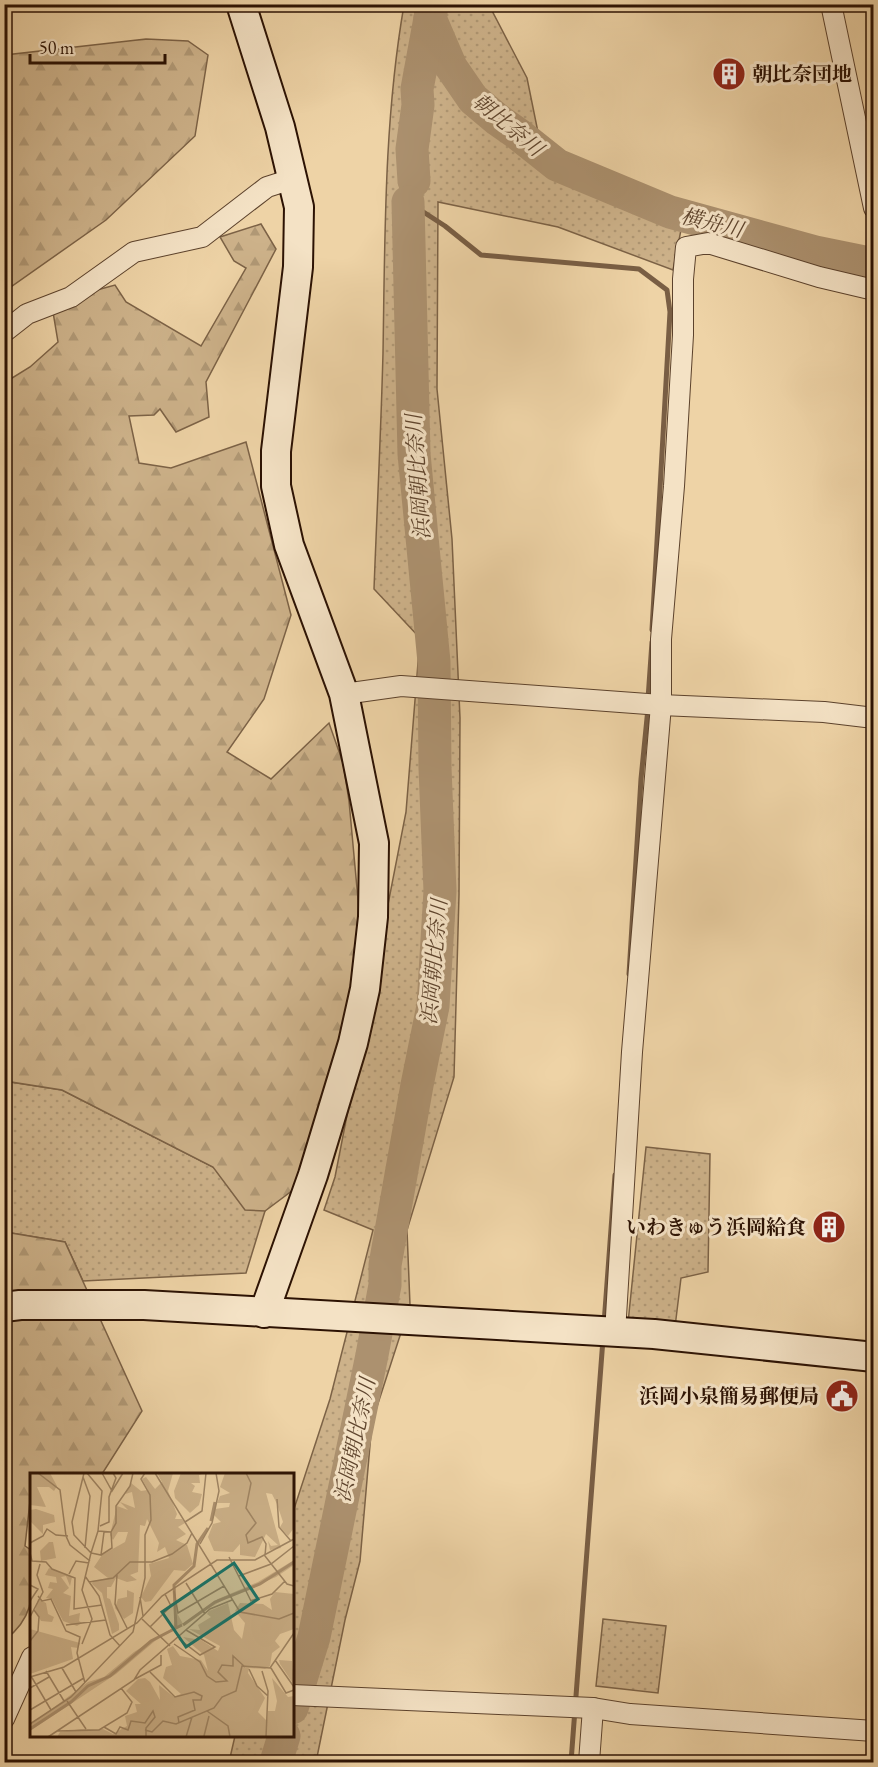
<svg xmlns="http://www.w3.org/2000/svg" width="878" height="1767" font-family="'EB Garamond','Noto Serif JP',serif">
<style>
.grass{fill:url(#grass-dots);stroke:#7c6246;stroke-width:1.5}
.forest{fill:url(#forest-firs);stroke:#7c6246;stroke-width:1.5}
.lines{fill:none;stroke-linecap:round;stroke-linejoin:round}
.stream{stroke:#795e44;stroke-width:5}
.river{stroke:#ac916f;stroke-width:33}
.street-casing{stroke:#5c422c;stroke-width:22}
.secondary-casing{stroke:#2c1203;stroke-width:32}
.street{stroke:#f4e2c5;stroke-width:20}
.secondary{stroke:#f4e2c5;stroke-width:28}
.labels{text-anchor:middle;stroke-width:6;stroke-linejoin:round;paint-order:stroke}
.poi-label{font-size:20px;font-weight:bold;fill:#2c1203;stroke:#f4e2c5;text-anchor:end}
.water-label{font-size:21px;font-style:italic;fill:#5f452e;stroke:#f4e2c5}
.inset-river{fill:none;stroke:#ac916f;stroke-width:3}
.inset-road{fill:none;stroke:#a08665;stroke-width:1.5}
.view{fill:#0f766e;fill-opacity:0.15;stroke:#0f766e;stroke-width:3}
.inset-edge{fill:none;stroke:#2c1203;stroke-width:3}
</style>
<defs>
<pattern id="grass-dots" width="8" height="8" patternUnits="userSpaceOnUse" patternTransform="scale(1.5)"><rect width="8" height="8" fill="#cdb28a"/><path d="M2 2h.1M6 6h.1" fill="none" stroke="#b09875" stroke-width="1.8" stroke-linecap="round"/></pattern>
<pattern id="forest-firs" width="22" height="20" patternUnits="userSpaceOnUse" patternTransform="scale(1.5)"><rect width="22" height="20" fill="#cdb28a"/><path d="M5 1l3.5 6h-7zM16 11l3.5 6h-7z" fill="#b09875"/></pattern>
</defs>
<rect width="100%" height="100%" fill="#eed3a6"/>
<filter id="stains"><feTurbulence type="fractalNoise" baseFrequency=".00333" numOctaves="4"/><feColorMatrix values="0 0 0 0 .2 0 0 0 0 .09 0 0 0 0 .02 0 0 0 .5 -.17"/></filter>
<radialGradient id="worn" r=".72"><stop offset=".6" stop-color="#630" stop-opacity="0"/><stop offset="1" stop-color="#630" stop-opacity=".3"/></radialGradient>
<g class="grass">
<path d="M404,5H489L527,78L541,147L682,225L673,270L558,227L438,202L437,389L452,539L460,718L459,895L454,1077L407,1230L410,1305L372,1422L360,1561L345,1620L316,1762H229L235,1736H292L293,1512L330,1399L373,1230L324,1210L335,1177L406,812L420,638L374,589C377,510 381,431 383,353C385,236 384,120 404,5Z"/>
<path d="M4,1081L62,1090L213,1167L265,1211L246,1273L83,1281L65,1242L5,1232Z"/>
<path d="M646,1147L710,1154L708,1272L681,1278L675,1327L628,1323Z"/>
<path d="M603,1619L666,1626L658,1693L596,1686Z"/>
</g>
<g class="forest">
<path d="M146,39L188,41L208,55L195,136L106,220L5,291V55Z"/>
<path d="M261,224L276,249L206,382L209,417L176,432L160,409L154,415L129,416L139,463L171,468L246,442L291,615L264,699L227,752L271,779L329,723L343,763L349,801L361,932L346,1039L313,1175L265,1211L245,1210L213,1167L62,1090L5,1081L4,383L30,367L58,342L53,312L97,290L115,285L126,302L201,346L246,268L234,261L220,237Z"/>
<path d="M5,1232L65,1242L142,1411L102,1474H32L31,1500L30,1501L25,1546L31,1550C31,1590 39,1613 5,1640Z"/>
</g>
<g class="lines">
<g class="stream">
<path d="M414,181L408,202L445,226L481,255L639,269L667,290L670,312L652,630"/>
<path d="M648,699L652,642"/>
<path d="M629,974L641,779L648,708"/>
<path d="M604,1324L615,1175"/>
<path d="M571,1762L603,1339"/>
</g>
<g class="river">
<path d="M430,18L451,67L473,99L498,120L518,134L557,165L670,212L815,252L874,264"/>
<path d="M414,181L412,149L418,105L417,89L431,13"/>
<path d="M292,1708L314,1637L372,1355L385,1285V1265L417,1085L433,1006L440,891L435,768L434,662L414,454L408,202"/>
<path d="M276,1762L284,1736"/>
</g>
<defs>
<g id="street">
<path d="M831,4L874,208"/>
<path d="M4,332L27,314L71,297L134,252L202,237L267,187L292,179"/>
<path d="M344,694L401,686L661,705L824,712L874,718"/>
<path d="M615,1333L632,1052L661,705V639L674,486L683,335V279L686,247L708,243L819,277L874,290"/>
<path d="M292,1695L593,1708L630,1714L874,1731"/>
<path d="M4,1719L32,1657"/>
<path d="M589,1762L593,1708"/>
</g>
<g id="secondary">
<path d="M241,4L280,127L299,207L298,267L276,451V486L289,545L344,694L374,843L373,917L365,989L353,1043L313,1175L264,1313"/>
<path d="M4,1307L20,1305H144L654,1334L874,1357"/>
</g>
</defs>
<use href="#street" class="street-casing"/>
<use href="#secondary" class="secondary-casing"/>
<use href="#street" class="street"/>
<use href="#secondary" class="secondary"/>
</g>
<defs>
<symbol id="building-disc" viewBox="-11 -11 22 22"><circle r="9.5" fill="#8f2418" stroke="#f4e2c5"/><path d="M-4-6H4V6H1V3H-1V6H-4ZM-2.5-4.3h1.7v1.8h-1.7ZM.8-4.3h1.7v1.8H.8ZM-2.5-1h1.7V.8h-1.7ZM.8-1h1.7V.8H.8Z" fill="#fff"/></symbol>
<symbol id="civic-disc" viewBox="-11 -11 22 22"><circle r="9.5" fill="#8f2418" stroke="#f4e2c5"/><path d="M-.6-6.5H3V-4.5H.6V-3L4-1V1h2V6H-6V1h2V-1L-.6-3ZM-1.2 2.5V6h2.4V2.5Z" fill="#fff"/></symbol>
</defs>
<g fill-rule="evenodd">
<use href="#building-disc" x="710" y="55" width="38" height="38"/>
<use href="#building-disc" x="810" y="1208" width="38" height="38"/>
<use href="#civic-disc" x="823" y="1377" width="38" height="38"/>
</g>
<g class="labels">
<g class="poi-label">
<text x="752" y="81" text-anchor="start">朝比奈団地</text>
<text x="806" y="1234">いわきゅう浜岡給食</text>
<text x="819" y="1403">浜岡小泉簡易郵便局</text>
</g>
<g class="water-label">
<text transform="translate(508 125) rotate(40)" y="7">朝比奈川</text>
<text transform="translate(712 223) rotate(14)" y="7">横舟川</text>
<text transform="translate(418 477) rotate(-94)" y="7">浜岡朝比奈川</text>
<text transform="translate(434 962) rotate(-85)" y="7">浜岡朝比奈川</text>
<text transform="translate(355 1440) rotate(-78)" y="7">浜岡朝比奈川</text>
</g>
</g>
<g transform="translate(30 1473)">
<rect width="264" height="264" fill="#eed3a6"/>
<path d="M264,87V92L246,104L196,125L125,168L86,201L0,258V252L58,209L74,204L104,179L143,155L147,140L153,151L188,126L228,109ZM0,156L50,170L48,175L41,174L43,186L0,201Z" fill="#cdb28a"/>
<path d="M0,0H20L27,13L24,18L19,14H7L16,34L0,32ZM127,0H143L138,18L147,41L145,46H152L155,50L148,54L156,61L146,67L157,72L163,91L155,98L144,97L121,128L115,129L111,124L121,103L119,91L139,85L135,74L127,79L129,70L117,46L115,53L110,52L108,99L100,102L107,107L97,109L86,105L81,114H77V125L80,126L89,151V157L82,161L72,120L62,111L63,108L78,105L64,94L72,82L95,69L98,59H88L83,67L80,62L87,33L98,37L90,29L105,35L102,19L95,21L101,10L111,18L118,17L112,6L116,4L125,16L132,9ZM151,0H175L169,2L170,10H161L165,13L162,19L172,21L169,32L160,40L145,25L144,18ZM195,0H264V55L258,63L250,54L253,49L247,31L242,21L236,20L251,75L240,77L238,68L241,73L248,72L236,61L225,84L210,82V71L203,79L184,78L178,64L183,51L191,49L184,42L185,36L199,34L200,30H187L190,23L200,20L190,14ZM6,36L24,42L25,49L13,52V61L0,48V37ZM19,95L42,104L40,113L36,103L31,104L39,115L33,120L41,123L39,143L50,140L49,148L52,150L47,153L33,148L22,126L16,125L23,116L18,115L20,109L27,110L26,104L15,102ZM97,117L104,120L103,140L94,146L85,135L88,126L97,124ZM245,119L264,121V156L250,161L245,168L250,174L242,180L240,193L235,196L219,195L218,200L235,225L228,239L237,248L238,238H245L247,228L242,205L258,224L264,223V264H27L30,259L51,256H73L83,261L97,253L95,243L107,239L105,231H111L96,218L108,206L115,205L120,209L130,227L129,212L144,224L151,221L133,205L136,194L142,192L137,176L143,173L150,183L171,187L178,198L174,182L153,164L171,167L188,178L190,173L159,156L170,157L168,152L181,144L177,141L179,138L198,130L204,157L212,166L215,150L205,138L210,130L233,131L242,137L240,126ZM8,126L16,130L18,141L24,144L22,149L11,148L5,137ZM19,172L29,185L23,192L17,188L14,177ZM249,187L262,188L264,212L250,191Z" fill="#cdb28a"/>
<path d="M19,69H23L26,85L11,88L10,78Z" fill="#cdb28a"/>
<path class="inset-river" d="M181,48L185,29M153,152L185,129L230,111L264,89M146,156L144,112L164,93L167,71L178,55M0,256L41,229L58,213L80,203L121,168L152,152"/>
<path class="inset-road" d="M8,0L30,17L36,63L40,72L60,88M57,0L72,18L68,58L81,59L86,50V33L100,13L103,0M72,0L82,18L93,0M125,0L210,139L249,146L264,140M216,0L221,10L216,35L226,50L216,62L218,70L232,64L236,71L235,83L257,111L264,113M53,4L60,23L55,75M247,26L249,54L261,68M155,49L172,38L176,0M70,53L79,49V24L86,5L83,0M68,58L61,80L71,82L74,59M0,70L13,63L17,56L26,62L38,63M170,71L182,50L189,18L186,0M0,80L2,88L16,89L22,96L45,105L44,136L72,132M71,82L82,75L81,59M199,84L221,128M39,101L46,88L59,90M87,102L85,131L97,155M55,103L69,123L80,162L90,173M209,103L241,91L264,73M59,109L83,105L100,89H122L142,81L157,70L162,60M156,110L175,141M0,112L8,116L0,128M144,118L148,140L194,113M8,123L12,128L21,126L36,158L50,164L47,180L55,210M110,124L113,143M220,128L242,121L255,108M0,144L13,119L7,102L10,91M112,146L140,173M36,152L76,147M120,154L141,133L135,121M149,166L170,182L185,174L156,157M0,168L8,158L9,144L4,137M52,171L62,146L52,117L61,80L44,62L42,49L54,0M144,171L170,189L177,203L186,209L197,208L188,199L192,192L203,193V183L215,194M245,187L264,214M32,195L46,219M241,195L256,220L264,217M219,196L227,213L238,223M16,198L34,228M232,198L238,218L236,264M120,199L145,224L164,219L172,223L171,227H163L165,237L148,244L149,250M1,203L21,237M0,204L34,194L107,150L132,123L187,87H225L264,66M105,206L131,192V182M0,215L19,204M37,228L56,256M0,237L54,205M177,238L198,253L200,264M0,251L41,224L103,159L115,105V62L121,47L120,22L111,6L115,0M74,254L86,261L90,254L98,257L101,248L115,250L123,238L125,244L116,255V264M115,257L122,259L133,248L146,251L184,235L192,224L206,218L212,193L240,195L264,160M27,258L69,257L97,240L102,229L91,215M174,263L179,243M18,264L104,207L110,197L180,136L202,127M156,264L162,244"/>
<path class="view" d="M204,90L228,126L156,174L132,139Z"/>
<rect width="264" height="264" class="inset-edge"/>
</g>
<rect width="878" height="1767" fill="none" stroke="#eed3a6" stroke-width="24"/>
<rect x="6" y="6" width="866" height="1755" fill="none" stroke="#2c1203" stroke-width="3"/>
<rect x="12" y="12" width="854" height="1743" fill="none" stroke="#2c1203" stroke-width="1.5"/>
<path d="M30 54v9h135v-9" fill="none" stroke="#2c1203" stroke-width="3"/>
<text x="39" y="54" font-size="18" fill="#2c1203" stroke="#f4e2c5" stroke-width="4.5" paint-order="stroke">50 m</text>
<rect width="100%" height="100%" filter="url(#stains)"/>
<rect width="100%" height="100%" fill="url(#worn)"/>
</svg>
